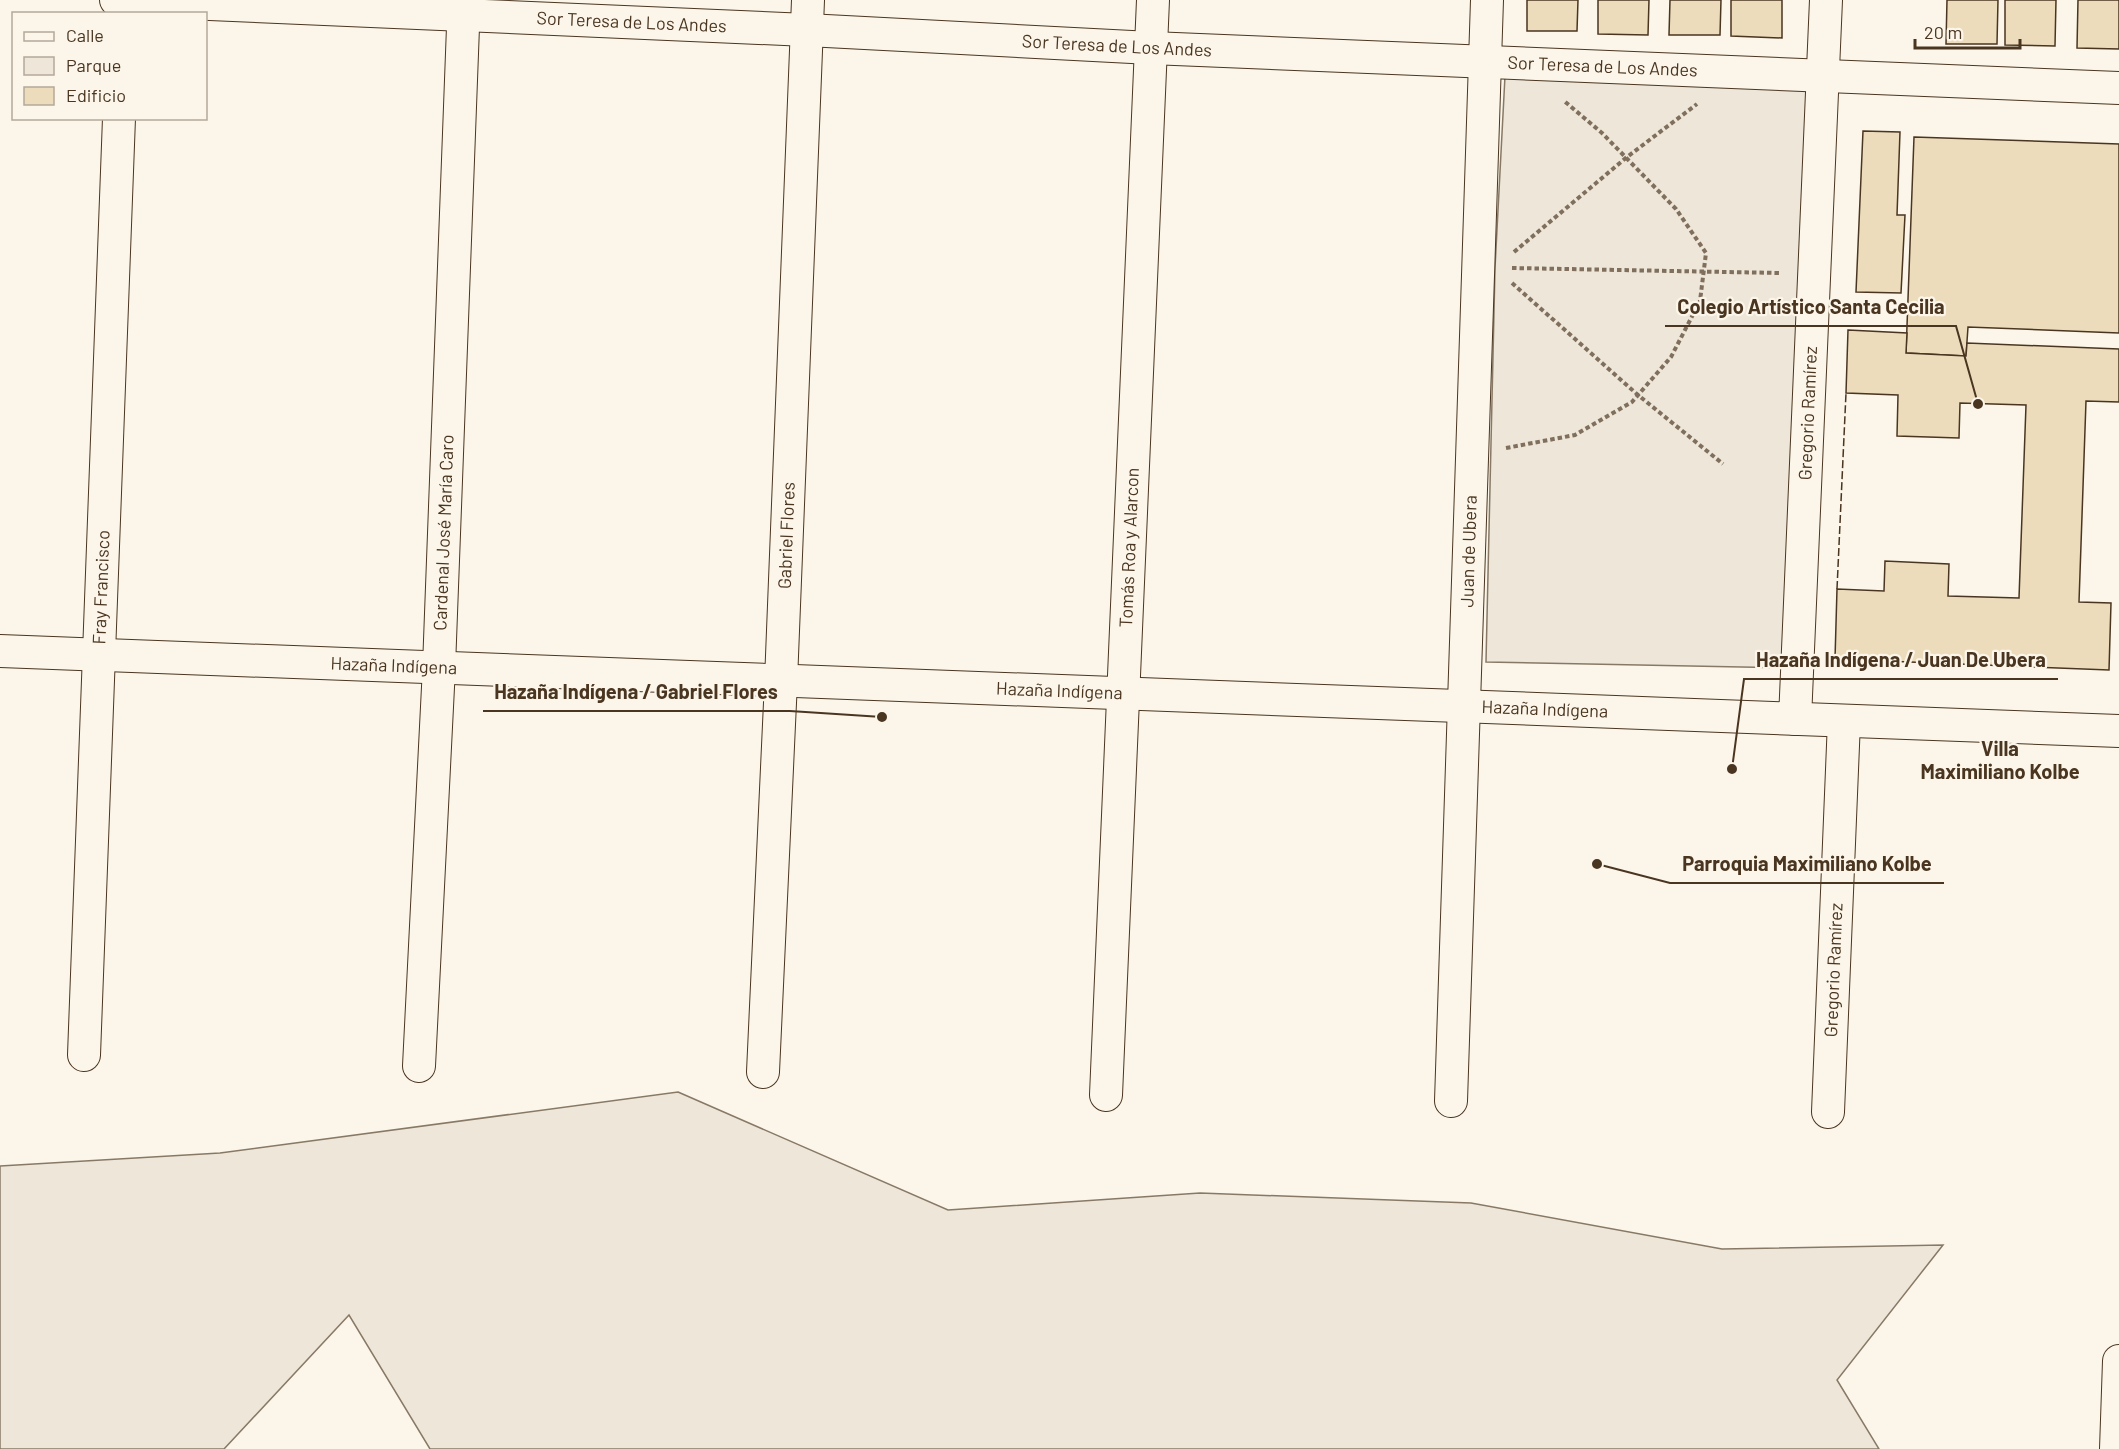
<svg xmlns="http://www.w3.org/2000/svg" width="2119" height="1449" font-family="Barlow,sans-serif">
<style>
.green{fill:#ede6d9;stroke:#887966;stroke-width:1.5}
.building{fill:#ecdcbc;stroke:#4a3520;stroke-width:1.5}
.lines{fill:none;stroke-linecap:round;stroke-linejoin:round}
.minor-casing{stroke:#4a3520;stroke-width:34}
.path{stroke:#7f6f5c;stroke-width:4;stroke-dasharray:4.5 3;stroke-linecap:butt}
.minor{stroke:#fbf6e9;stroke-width:32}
.fence{stroke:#4a3520;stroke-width:1.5;stroke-dasharray:8 3;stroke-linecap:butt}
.labels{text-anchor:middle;stroke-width:4.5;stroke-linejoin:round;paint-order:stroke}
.street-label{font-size:18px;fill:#4a3520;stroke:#fbf6e9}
.neighbourhood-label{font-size:20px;font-weight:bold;fill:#4a3520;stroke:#fbf6e9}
.leader{fill:none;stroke:#4a3520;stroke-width:2}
.callout-dot{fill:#4a3520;stroke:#fbf6e9;stroke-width:2}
.callout-label{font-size:20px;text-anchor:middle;font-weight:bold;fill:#4a3520;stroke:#fbf6e9;stroke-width:4.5;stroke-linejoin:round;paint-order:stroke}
</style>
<rect width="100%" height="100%" fill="#fbf6e9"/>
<g class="green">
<path d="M1505,76L1811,87L1790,668L1486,662L1495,268Z"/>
<path d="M678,1092L948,1210L1200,1193L1471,1203L1722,1249L1943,1245L1837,1380L1879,1449H430L349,1315L224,1449H0V1166L220,1153Z"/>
</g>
<g class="building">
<path d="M1527,0H1578L1577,31H1527Z"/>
<path d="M1598,0H1649L1648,35L1598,34Z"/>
<path d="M1670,0H1721L1720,35H1669Z"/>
<path d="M1731,0H1782V38L1731,36Z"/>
<path d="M1947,0H1998L1997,44H1946Z"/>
<path d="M2005,0H2056L2055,46L2005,45Z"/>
<path d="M2078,0H2119V49L2077,48Z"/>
<path d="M1863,131L1900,132L1897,215H1905L1901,293L1856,292Z"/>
<path d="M1914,137L2119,144V333L1968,327L1966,356L1906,353Z"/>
<path d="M1848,330L1907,333L1906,353L1966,356L1967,343L2119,349V402L2086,401L2079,602L2111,603L2109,670L1835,659L1837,589L1884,591L1885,561L1949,564L1948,596L2019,598L2026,405L1960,403L1959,438L1897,436L1898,395L1846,393Z"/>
</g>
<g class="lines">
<defs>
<g id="minor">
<path id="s1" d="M116,0L807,30L1151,48L2119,88"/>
<path id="s2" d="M0,651L2119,731"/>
<path id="s3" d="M1795,719L1826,0"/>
<path id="s4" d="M84,1055L119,118"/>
<path id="s5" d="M419,1066L439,667L464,0"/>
<path id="s6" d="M763,1072L781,681L808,0"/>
<path id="s7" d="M1106,1095L1153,0"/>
<path id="s8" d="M1451,1101L1487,0"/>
<path id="s9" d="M1828,1112L1844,721"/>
<path d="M2116,1449L2119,1361"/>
</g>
</defs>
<use href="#minor" class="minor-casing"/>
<g class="path">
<path d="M1514,252L1627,157L1697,104"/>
<path d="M1512,268L1780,273"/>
<path d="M1512,283L1638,395L1723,464"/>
<path d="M1506,448L1575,435L1632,402L1671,357L1700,301L1706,253L1676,209L1602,133L1563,100"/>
</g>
<use href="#minor" class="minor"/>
<path class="fence" d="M1837,589L1846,393"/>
</g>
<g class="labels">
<g class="street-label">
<text dy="6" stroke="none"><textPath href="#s1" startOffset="516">Sor Teresa de Los Andes</textPath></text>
<text dy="6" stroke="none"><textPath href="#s1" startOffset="1002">Sor Teresa de Los Andes</textPath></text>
<text dy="6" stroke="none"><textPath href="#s1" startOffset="1488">Sor Teresa de Los Andes</textPath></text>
<text dy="6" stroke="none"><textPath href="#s3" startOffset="306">Gregorio Ramírez</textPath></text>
<text dy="6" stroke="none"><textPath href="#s5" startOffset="534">Cardenal José María Caro</textPath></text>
<text dy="6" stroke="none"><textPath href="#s6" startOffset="537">Gabriel Flores</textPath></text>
<text dy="6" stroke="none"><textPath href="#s7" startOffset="548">Tomás Roa y Alarcon</textPath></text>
<text dy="6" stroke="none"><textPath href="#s8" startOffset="550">Juan de Ubera</textPath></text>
<text dy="6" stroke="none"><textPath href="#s4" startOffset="468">Fray Francisco</textPath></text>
<text dy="6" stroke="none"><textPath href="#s2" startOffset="394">Hazaña Indígena</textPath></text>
<text dy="6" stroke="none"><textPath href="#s2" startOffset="1060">Hazaña Indígena</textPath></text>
<text dy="6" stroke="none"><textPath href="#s2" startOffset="1546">Hazaña Indígena</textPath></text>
<text dy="6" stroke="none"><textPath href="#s9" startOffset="142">Gregorio Ramírez</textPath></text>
</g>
<g class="neighbourhood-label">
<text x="2000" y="756">Villa<tspan x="2000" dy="23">Maximiliano Kolbe</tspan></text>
</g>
</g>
<path class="leader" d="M1978 404L1956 326H1665M1732 769L1744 679H2058M882 717L790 711H483M1597 864L1670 883H1944"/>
<g class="callout-dot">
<circle cx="1978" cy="404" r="6"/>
<circle cx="1732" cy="769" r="6"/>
<circle cx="882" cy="717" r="6"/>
<circle cx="1597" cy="864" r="6"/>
</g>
<g class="callout-label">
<text x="1811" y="314">Colegio Artístico Santa Cecilia</text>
<text x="1901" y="667">Hazaña Indígena / Juan De Ubera</text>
<text x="636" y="699">Hazaña Indígena / Gabriel Flores</text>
<text x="1807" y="871">Parroquia Maximiliano Kolbe</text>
</g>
<rect x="12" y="12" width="195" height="108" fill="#fbf6e9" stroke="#b4a999" stroke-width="1.5"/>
<rect x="24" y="32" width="30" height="9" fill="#fbf6e9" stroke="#b4a999" stroke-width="1.5"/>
<text x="66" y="42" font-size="18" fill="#4a3520">Calle</text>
<rect x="24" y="57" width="30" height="18" fill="#ede6d9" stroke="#b4a999" stroke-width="1.5"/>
<text x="66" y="72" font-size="18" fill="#4a3520">Parque</text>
<rect x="24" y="87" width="30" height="18" fill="#ecdcbc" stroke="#b4a999" stroke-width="1.5"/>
<text x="66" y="102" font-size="18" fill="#4a3520">Edificio</text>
<path d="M1915 39v9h105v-9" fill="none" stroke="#4a3520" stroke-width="3"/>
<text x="1924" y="39" font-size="18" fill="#4a3520" stroke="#fbf6e9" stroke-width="4.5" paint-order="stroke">20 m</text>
</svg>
